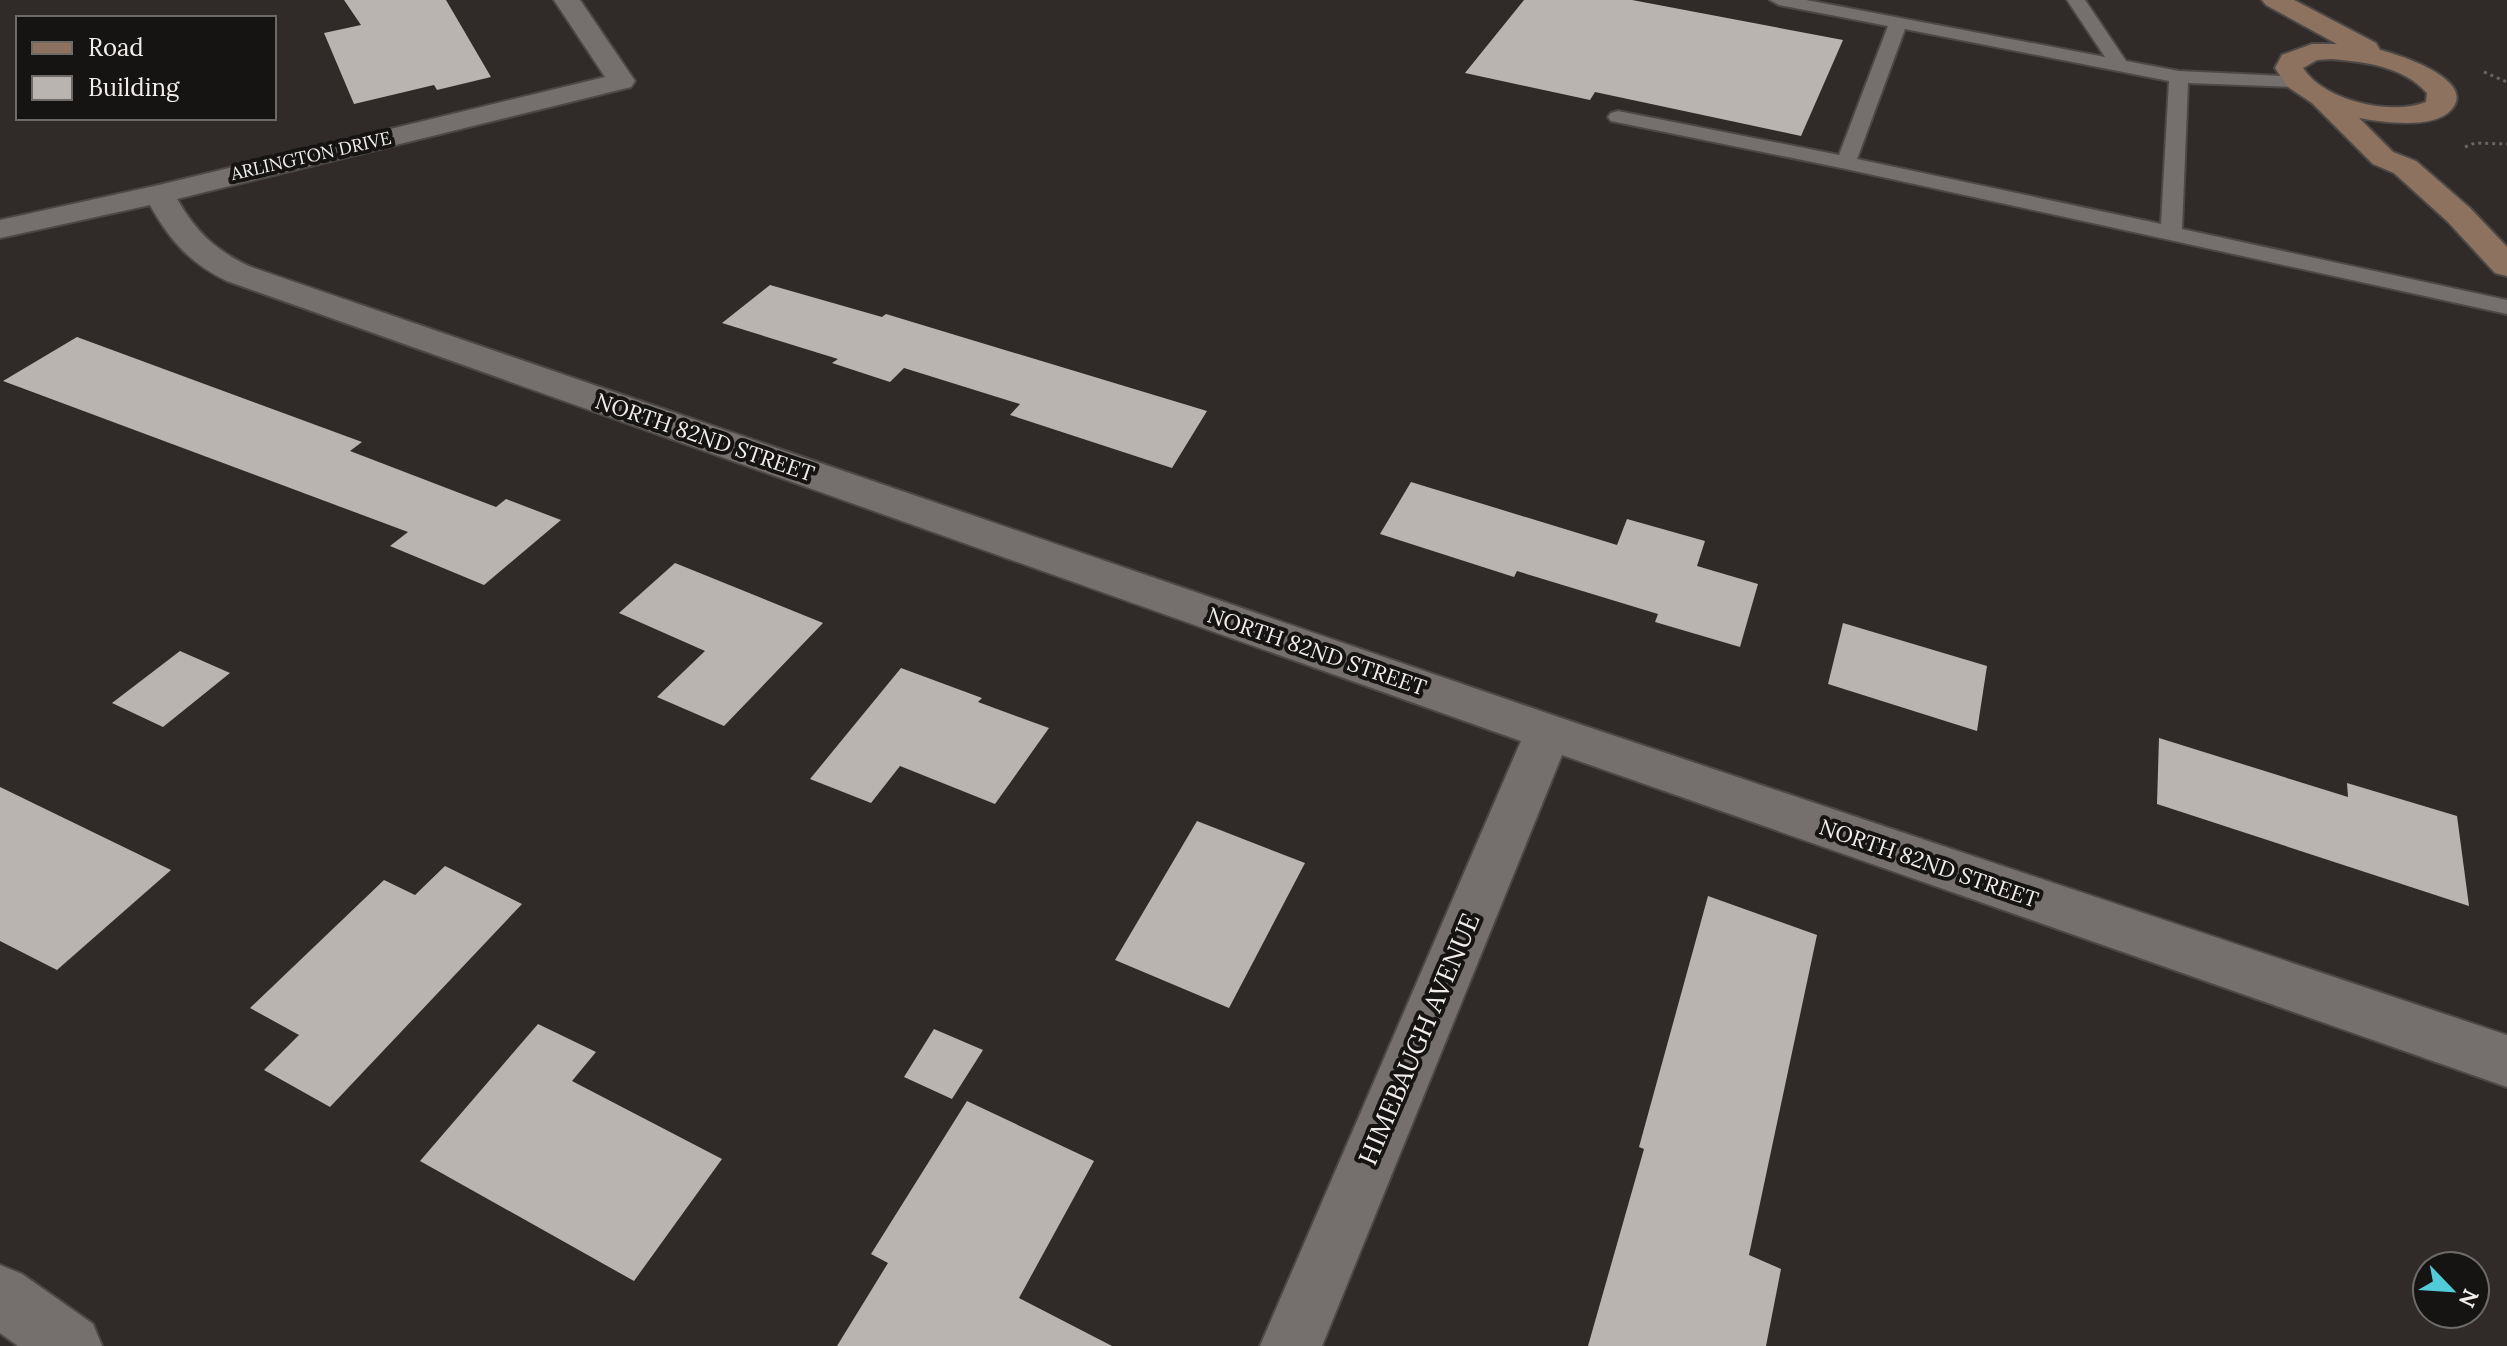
<svg xmlns="http://www.w3.org/2000/svg" width="2507" height="1346" font-family="Lora,serif">
<style>
.building{fill:#bab4b1}
.lines{fill:none;stroke-linecap:round;stroke-linejoin:round}
.lane-casing{stroke:#4c4845;stroke-width:4}
.street-casing{stroke:#4c4845;stroke-width:4}
.secondary-casing{stroke:#4c4845;stroke-width:4}
.path{stroke:#6a6563;stroke-width:3;stroke-dasharray:3 4;stroke-linecap:butt}
.lane{fill:#75706d;fill-rule:evenodd}
.street{fill:#75706d;fill-rule:evenodd}
.secondary{fill:#8d725f;fill-rule:evenodd}
.labels{text-anchor:middle;stroke-width:8;stroke-linejoin:round;paint-order:stroke}
.far-street-label{font-size:18px;fill:#f0edeb;stroke:#161413}
.street-label{font-size:22px;fill:#f0edeb;stroke:#161413}
.near-street-label{font-size:26px;fill:#f0edeb;stroke:#161413}
</style>
<rect width="100%" height="100%" fill="#302b29"/>
<g class="building">
<path d="M344,0H446L491,77L437,90L434,85L354,104L324,33L361,25Z"/>
<path d="M1524,0H1632L1843,40L1801,136L1595,92L1590,100L1465,73Z"/>
<path d="M770,285L882,317L886,314L1207,411L1172,468L1010,415L1020,404L904,368L890,382L832,363L838,359L722,323Z"/>
<path d="M77,337L362,442L350,451L496,507L506,499L561,520L484,585L390,546L408,532L3,381Z"/>
<path d="M1411,482L1617,545L1627,519L1705,541L1697,566L1758,584L1740,647L1655,622L1658,614L1517,571L1514,577L1380,534Z"/>
<path d="M675,563L823,623L724,726L657,697L705,651L619,613Z"/>
<path d="M1843,623L1987,666L1977,731L1828,684Z"/>
<path d="M180,651L230,673L163,727L112,703Z"/>
<path d="M901,668L982,698L978,702L1049,728L995,804L900,766L871,803L810,779Z"/>
<path d="M2159,738L2348,797L2347,783L2457,816L2469,906L2157,804Z"/>
<path d="M0,787L171,870L57,970L0,941Z"/>
<path d="M1197,821L1305,863L1229,1008L1115,960Z"/>
<path d="M445,866L522,904L330,1107L264,1070L299,1035L250,1008L384,880L415,895Z"/>
<path d="M1708,896L1817,935L1749,1255L1781,1269L1766,1346H1588L1644,1149L1639,1147Z"/>
<path d="M538,1024L596,1052L572,1081L722,1159L634,1281L420,1161Z"/>
<path d="M934,1029L983,1050L952,1099L904,1077Z"/>
<path d="M967,1101L1094,1161L1019,1298L1112,1346H837L888,1263L871,1254Z"/>
</g>
<g class="lines">
<defs>
<path id="lane" d="M1770,0H1806L2105,57L2067,0H2085L2126,61L2179,71L2302,77L2304,81L2302,85L2295,87L2188,83L2182,229L2507,300V314L1846,169L1611,121L1608,117L1611,113L1618,111L1839,155L1888,26L1779,5ZM1905,29L2169,81L2161,224L1857,159Z"/>
<g id="street">
<path d="M554,0H580L635,81L631,87L177,199C196,232 216,251 251,267L1564,719L2507,1035V1087L1562,755L1322,1346H1260L1521,741L227,281C190,263 170,241 150,205L0,238V220L159,185L605,77Z"/>
<path d="M0,1265L22,1274L93,1324L102,1346H18L0,1333Z"/>
</g>
<path id="secondary" d="M2262,0H2294L2376,43L2380,50C2397,54 2479,80 2451,110C2433,130 2382,122 2359,118L2393,152L2416,161L2470,208L2507,247V276L2495,273L2448,222L2394,173L2373,164L2312,103L2288,87L2275,68L2282,55L2312,44H2337L2266,5ZM2331,59C2365,62 2403,66 2427,93L2426,102C2391,116 2324,101 2303,68L2317,60Z"/>
</defs>
<use href="#lane" class="lane-casing"/>
<use href="#street" class="street-casing"/>
<use href="#secondary" class="secondary-casing"/>
<g class="path">
<path d="M2484,72L2507,82"/>
<path d="M2465,147L2475,143L2507,144"/>
</g>
<use href="#lane" class="lane"/>
<use href="#street" class="street"/>
<use href="#secondary" class="secondary"/>
</g>
<g class="labels">
<g class="far-street-label">
<text transform="translate(311 156) rotate(-13)" y="6">ARLINGTON DRIVE</text>
</g>
<g class="street-label">
<text transform="translate(705 437) rotate(19)" y="8">NORTH 82ND STREET</text>
<text transform="translate(1317 651) rotate(19)" y="8">NORTH 82ND STREET</text>
<text transform="translate(1929 863) rotate(19)" y="8">NORTH 82ND STREET</text>
</g>
<g class="near-street-label">
<text transform="translate(1419 1039) rotate(-67)" y="9">HIMEBAUGH AVENUE</text>
</g>
</g>
<rect x="16" y="16" width="260" height="104" fill="#161413" stroke="#6d6b69" stroke-width="2"/>
<rect x="32" y="42" width="40" height="12" fill="#8d725f" stroke="#6d6b69" stroke-width="2"/>
<text x="88" y="56" font-size="24" fill="#f0edeb">Road</text>
<rect x="32" y="76" width="40" height="24" fill="#bab4b1" stroke="#6d6b69" stroke-width="2"/>
<text x="88" y="96" font-size="24" fill="#f0edeb">Building</text>
<g transform="translate(2451 1290) rotate(115)"><circle r="38" fill="#161413" stroke="#6d6b69" stroke-width="2"/>
<path d="M0-6L14 30L0 20L-14 30Z" fill="#52cbd8"/>
<text y="-12" font-size="22" font-weight="bold" text-anchor="middle" fill="#f0edeb">N</text>
</g>
</svg>
